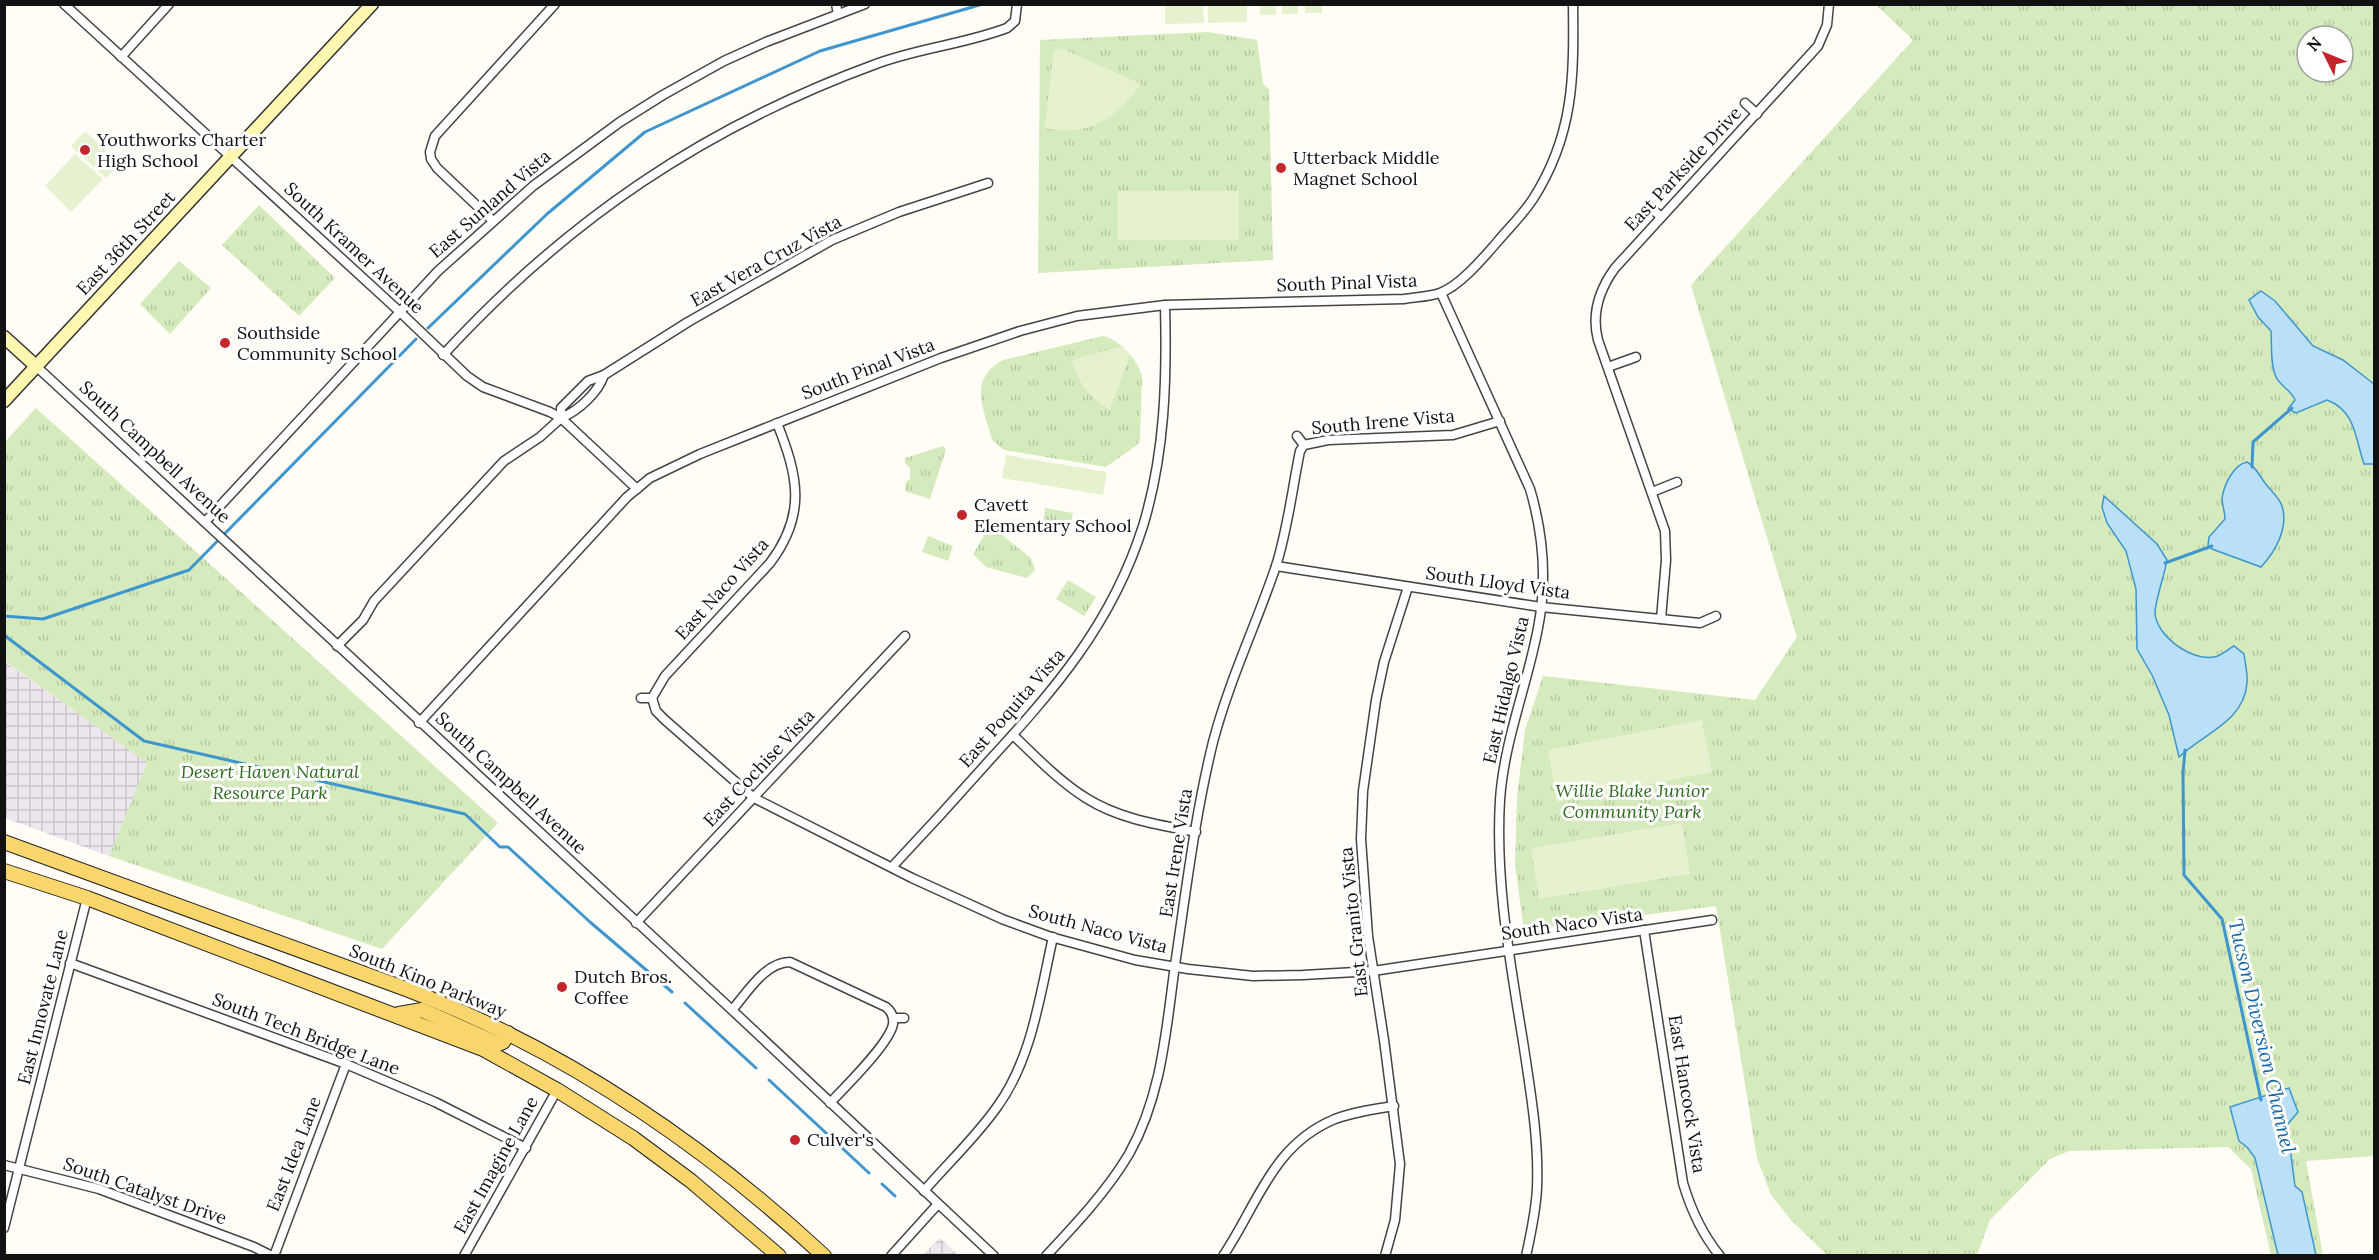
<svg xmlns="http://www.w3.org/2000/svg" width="2379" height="1260" font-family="Lora,serif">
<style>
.industrial{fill:url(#industrial-grid)}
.grass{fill:url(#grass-tufts);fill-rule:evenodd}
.pitch{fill:#e6f2cf}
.water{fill:#b9e0f7;stroke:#3f96cf;stroke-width:1.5}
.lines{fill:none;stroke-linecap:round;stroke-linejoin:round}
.stream{stroke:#3f96cf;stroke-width:3}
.street-casing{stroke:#444;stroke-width:11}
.secondary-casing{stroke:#333;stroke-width:15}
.primary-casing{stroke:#222;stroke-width:16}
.street{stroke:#fff;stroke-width:8}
.secondary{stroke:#fff6b0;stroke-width:12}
.primary{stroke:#f9d66b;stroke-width:14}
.poi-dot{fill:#c4262e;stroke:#fff;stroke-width:2}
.labels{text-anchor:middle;stroke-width:6;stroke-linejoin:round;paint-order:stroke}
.poi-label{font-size:18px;fill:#111;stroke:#fff;text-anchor:start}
.street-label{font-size:18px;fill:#111;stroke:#fff}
.park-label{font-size:18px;font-style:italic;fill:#2f6b1f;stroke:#fff}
.water-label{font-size:20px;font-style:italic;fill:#1768a6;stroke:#fff}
</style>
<defs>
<pattern id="industrial-grid" width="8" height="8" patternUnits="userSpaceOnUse" patternTransform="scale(1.5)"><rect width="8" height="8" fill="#eee6ef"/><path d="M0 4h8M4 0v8" fill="none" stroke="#cbc4cc"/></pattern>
<pattern id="grass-tufts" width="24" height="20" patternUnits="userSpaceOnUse" patternTransform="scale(1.5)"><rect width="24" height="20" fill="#d5ebbd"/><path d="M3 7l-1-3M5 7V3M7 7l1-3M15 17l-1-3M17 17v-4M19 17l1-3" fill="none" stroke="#b6c8a1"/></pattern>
</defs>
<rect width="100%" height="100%" fill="#fffdf5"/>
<g class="industrial">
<path d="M4,661L148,763L109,856L5,818Z"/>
<path d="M940,1238L958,1255H922Z"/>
</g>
<g class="grass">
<path d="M1876,5H2374V1156L2306,1161L2323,1255H2271L2251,1169L2228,1147L2069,1151L2050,1159L1990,1220L1977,1255H1827L1791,1220L1771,1195L1757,1158L1716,906L1524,930L1515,865L1517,797L1525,730L1543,676L1755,700L1797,637L1691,285L1913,40ZM2307,36H2343V72H2307Z"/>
<path d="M1208,32L1257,40L1263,84L1269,89L1273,260L1038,273L1040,40Z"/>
<path d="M259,205L335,278L299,316L222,245Z"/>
<path d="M179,261L211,288L170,334L140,304Z"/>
<path d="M1103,336C1119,339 1138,360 1142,376L1140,440L1137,445L1106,467L1004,450L992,440C984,408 967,380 1003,360Z"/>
<path d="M36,408L498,823L382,949L109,856L147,763L5,661V442Z"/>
<path d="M943,446L946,450L930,499L905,491L906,482L910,479V468L905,463V458Z"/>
<path d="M1045,508L1073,513L1070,528L1043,523Z"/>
<path d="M997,531L1031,558L1035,570L1027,578L986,567L973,554L985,534Z"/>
<path d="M928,536L953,546L948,561L922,552Z"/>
<path d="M1068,580L1096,597L1084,616L1056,599Z"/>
</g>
<g class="pitch">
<path d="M1165,5H1203L1204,23L1165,24Z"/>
<path d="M1208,5H1247V22L1208,23Z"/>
<rect x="1260" y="5" width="16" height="10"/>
<rect x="1282" y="5" width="16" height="9"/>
<rect x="1305" y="5" width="17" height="8"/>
<path d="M1059,48L1063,49L1141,84C1117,119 1088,137 1045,128L1053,55L1055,50Z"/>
<path d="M85,131L120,164L106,178L71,146Z"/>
<path d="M75,154L103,179L71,212L45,186Z"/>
<rect x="1118" y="191" width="121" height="49"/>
<path d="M1123,346L1130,355L1110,410C1091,399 1077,382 1072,360Z"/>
<path d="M1006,455L1107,472L1103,495L1002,478Z"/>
<path d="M1702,720L1712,772L1557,802L1548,750Z"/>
<path d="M1682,823L1690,874L1539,899L1531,848Z"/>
</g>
<g class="water">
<path d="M2261,291L2275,301L2313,346L2343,360L2374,384V464H2364C2355,438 2356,411 2327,400L2296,413L2288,409L2295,400C2291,390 2280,386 2276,377C2270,364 2272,345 2271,331L2258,317L2249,300Z"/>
<path d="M2247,462C2256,467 2259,475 2265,483C2270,490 2280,498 2282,506C2289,528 2275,552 2261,567L2212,549L2208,545L2209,537L2225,519C2225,512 2222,505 2222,498C2224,485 2233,465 2247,462Z"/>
<path d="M2104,496L2157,544L2167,560C2165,573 2154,605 2155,614C2158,637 2191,661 2214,657C2221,656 2228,649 2234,646L2244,654C2245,663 2248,674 2247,683C2244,722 2204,733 2179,757L2169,715L2152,675L2137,649L2136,589L2126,551L2107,523L2102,507Z"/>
<path d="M2289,1088L2298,1112L2287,1125L2295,1186L2302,1192L2316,1255H2278L2255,1158L2247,1147L2239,1141L2230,1107Z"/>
</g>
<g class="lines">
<g class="stream">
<path d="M428,328L547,214L645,132L820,51L983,4"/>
<path d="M2252,467L2253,442L2292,408"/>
<path d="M2165,563L2212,546"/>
<path d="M4,616L43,619L189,570L416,339"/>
<path d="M4,635L144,741L465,814L500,847H508L590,922L672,992"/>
<path d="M2185,750L2183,773L2184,875L2222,919L2261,1100"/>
<path d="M685,1003L756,1068"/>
<path d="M769,1080L869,1173"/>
<path d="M882,1184L895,1196"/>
</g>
<defs>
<g id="street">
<path d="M64,4L400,312L467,376L483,387L550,412L561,418L637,489"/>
<path d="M836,4L838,14"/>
<path d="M121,57L169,4"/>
<path d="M1745,103L1757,114"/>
<path d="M1649,206L1661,217"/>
<path d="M492,220L437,168L431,159L430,152L435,136L555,4"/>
<path d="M1441,293L1530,489C1543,533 1547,582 1538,628C1527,686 1504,741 1500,800C1495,884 1511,966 1524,1048C1531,1095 1539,1141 1537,1188C1536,1211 1531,1233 1526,1256"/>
<path d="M443,355C567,220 704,127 876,64C919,48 965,44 1007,28L1015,21L1017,4"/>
<path d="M37,367L732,1010L994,1256"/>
<path d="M1608,367L1636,357"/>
<path d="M604,375C598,393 578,411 561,418V408L588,381L604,375L688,322L832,240L899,212L988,183"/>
<path d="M1304,445L1328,440L1453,435L1500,421"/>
<path d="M1652,492L1677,482"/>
<path d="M205,522L438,271L533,186L620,122L663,95L724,61L766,42L865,4"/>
<path d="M1276,566L1541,607L1700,623L1716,616"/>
<path d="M1661,619L1666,560L1665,531L1598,340C1591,313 1599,290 1615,268L1818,46L1827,25L1829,4"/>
<path d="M337,646L363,620L374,601L504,461L540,437L561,418"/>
<path d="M641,698H652"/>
<path d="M652,698L656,711L665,720L754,798L912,878L1002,919L1051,937L1135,960L1188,969L1253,976L1303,975L1373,971L1712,920"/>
<path d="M652,698L665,676L770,563C807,514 798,476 777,423"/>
<path d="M419,723L627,497L650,478L700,454L941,358L1020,331L1077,316L1165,305L1404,299C1415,297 1428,297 1440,293C1460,286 1484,257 1498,241C1510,227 1523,214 1533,199C1574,135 1574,77 1573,4"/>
<path d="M1013,735C1036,757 1059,781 1086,798C1119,819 1159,825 1196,832"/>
<path d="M892,867C924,833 956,798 987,763C1055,689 1112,624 1143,526C1165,454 1167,379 1165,305"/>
<path d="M636,923L905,636"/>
<path d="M1644,930L1683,1183C1691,1210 1702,1234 1720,1256"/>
<path d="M70,963L346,1064L435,1102L526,1148"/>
<path d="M732,1010C747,993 765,962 790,962L886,1007C891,1011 894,1017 893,1024C890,1043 845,1087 830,1103"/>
<path d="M893,1018H904"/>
<path d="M4,1165L99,1189L254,1247L272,1256"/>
<path d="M924,1191C948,1163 976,1137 997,1107C1032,1059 1040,995 1053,937"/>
<path d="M4,1228L87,898"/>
<path d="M274,1256L346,1064"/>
<path d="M464,1256L557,1090"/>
<path d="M891,1256L938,1204"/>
<path d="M1046,1256C1076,1224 1107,1191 1129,1154C1162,1095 1166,1030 1175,965C1186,891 1195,815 1213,742C1229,681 1256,625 1276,566C1288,528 1292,490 1300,451L1304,445L1297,436"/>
<path d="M1223,1256C1258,1204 1272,1145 1335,1119C1354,1112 1374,1109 1394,1106"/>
<path d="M1385,1256L1395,1220L1400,1164L1384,1040L1368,936L1361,839L1363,791L1376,700L1384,662L1408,587"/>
</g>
<g id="secondary">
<path d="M4,337L37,367"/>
<path d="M4,401L372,4"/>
</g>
<g id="primary">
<path d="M4,842L406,989C564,1049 701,1142 824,1256"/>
<path d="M4,871L87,898L483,1049L557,1090L633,1138L691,1181L779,1256"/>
<path d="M399,1014L422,1010L498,1044L503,1042L508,1033"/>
</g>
</defs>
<use href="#street" class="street-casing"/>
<use href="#secondary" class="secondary-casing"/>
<use href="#primary" class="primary-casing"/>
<use href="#street" class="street"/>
<use href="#secondary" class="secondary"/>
<use href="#primary" class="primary"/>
</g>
<g class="poi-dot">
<circle cx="85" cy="150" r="6"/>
<circle cx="1281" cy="168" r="6"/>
<circle cx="225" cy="343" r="6"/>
<circle cx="962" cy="515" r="6"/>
<circle cx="562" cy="987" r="6"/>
<circle cx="795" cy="1140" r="6"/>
</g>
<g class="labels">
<g class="poi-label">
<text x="97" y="146">Youthworks Charter<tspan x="97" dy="21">High School</tspan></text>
<text x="1293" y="164">Utterback Middle<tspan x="1293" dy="21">Magnet School</tspan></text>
<text x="237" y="339">Southside<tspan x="237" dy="21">Community School</tspan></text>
<text x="974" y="511">Cavett<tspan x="974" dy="21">Elementary School</tspan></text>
<text x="574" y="983">Dutch Bros.<tspan x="574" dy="21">Coffee</tspan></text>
<text x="807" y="1146">Culver's</text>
</g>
<g class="street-label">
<text transform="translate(1683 169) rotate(-47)" y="6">East Parkside Drive</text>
<text transform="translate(490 204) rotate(-41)" y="6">East Sunland Vista</text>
<text transform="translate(126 243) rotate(-47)" y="6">East 36th Street</text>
<text transform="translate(354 248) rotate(43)" y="6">South Kramer Avenue</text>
<text transform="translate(766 261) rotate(-29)" y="6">East Vera Cruz Vista</text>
<text transform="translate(1347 283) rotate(-2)" y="6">South Pinal Vista</text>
<text transform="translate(868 369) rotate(-21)" y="6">South Pinal Vista</text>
<text transform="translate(1383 422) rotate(-5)" y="6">South Irene Vista</text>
<text transform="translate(155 452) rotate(43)" y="6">South Campbell Avenue</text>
<text transform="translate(1498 583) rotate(8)" y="6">South Lloyd Vista</text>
<text transform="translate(722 589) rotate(-48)" y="6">East Naco Vista</text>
<text transform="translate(1506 690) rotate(-77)" y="6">East Hidalgo Vista</text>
<text transform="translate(1012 708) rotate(-49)" y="6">East Poquita Vista</text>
<text transform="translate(759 768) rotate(-47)" y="6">East Cochise Vista</text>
<text transform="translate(511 783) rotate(43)" y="6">South Campbell Avenue</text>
<text transform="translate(1176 853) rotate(-81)" y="6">East Irene Vista</text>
<text transform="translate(1354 922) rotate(-96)" y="6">East Granito Vista</text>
<text transform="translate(1572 924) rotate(-8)" y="6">South Naco Vista</text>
<text transform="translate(1098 929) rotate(15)" y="6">South Naco Vista</text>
<text transform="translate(428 981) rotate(22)" y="6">South Kino Parkway</text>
<text transform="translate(43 1007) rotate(-76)" y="6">East Innovate Lane</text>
<text transform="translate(306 1034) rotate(21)" y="6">South Tech Bridge Lane</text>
<text transform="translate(1687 1094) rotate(81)" y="6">East Hancock Vista</text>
<text transform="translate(294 1154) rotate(-69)" y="6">East Idea Lane</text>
<text transform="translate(496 1165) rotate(-61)" y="6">East Imagine Lane</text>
<text transform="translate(145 1191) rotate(19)" y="6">South Catalyst Drive</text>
</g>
<g class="park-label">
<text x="270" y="778">Desert Haven Natural<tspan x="270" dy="21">Resource Park</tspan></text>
<text x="1632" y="797">Willie Blake Junior<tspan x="1632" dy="21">Community Park</tspan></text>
</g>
<g class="water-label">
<text transform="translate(2262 1036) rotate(77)" y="7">Tucson Diversion Channel</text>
</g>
</g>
<rect width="2379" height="1260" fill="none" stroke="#111111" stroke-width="12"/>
<g transform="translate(2325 54) rotate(313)"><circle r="28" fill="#ffffff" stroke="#a0a0a0" stroke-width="1.5"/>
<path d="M0-4.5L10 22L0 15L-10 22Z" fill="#c4262e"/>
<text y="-9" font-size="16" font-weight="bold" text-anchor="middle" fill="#111111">N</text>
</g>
</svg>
